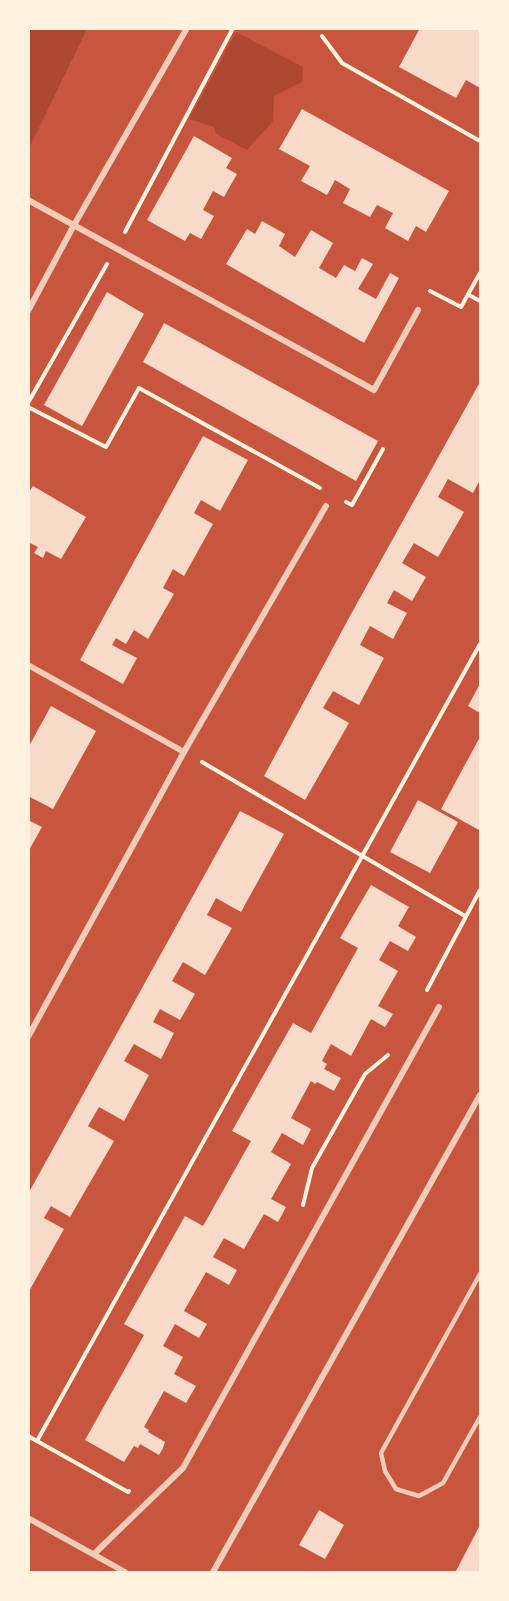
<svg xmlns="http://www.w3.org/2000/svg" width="509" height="1601" font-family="Manrope,sans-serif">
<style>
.green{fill:#ae4732}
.building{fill:#f7dbc8}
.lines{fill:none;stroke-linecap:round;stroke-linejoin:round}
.path{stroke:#fff3e0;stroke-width:4}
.service{stroke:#f1ccb7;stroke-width:4.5}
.minor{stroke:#f1ccb7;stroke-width:6}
</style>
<rect width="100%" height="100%" fill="#c8553d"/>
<g class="green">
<path d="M29,28L87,29L29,148L28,29Z"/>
<path d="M236,32L303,67L302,82L274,96L273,121L247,150L216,134L214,127L189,119Z"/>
</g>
<g class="building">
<path d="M420,28H480V88L466,80L456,98L399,67Z"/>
<path d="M302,109L449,191L426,232L416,226L408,241L385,228L393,213L377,205L370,217L343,203L350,189L335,180L327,195L301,181L310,166L279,149Z"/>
<path d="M194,136L232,158L226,168L237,174L224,197L213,191L203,210L214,216L201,239L190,233L185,241L147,220Z"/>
<path d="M262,221L285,234L279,246L295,257L311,230L333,243L319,268L336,278L344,265L355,271L362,258L373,264L358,289L376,299L390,273L399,278L364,343L226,264L247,229L255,234Z"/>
<path d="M107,292L144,314L82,426L44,405Z"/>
<path d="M164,323L378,441L356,481L143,362Z"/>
<path d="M480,382V480L473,493L448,479L438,497L464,512L438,557L414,543L402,563L426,577L412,601L394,590L387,603L407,613L393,639L370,626L360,645L384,658L359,705L333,691L323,708L349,723L305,800L264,776L350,616Z"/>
<path d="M203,436L248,460L220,511L201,500L194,513L213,524L184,576L173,569L163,588L174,594L148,639L134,630L126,644L116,638L112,645L137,658L123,684L80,660Z"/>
<path d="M33,486L86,517L61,559L46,551L43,558L34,553L38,547L28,542V493Z"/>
<path d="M480,684V713L468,706Z"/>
<path d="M51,706L96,731L53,809L28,796V748Z"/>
<path d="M480,737V827L479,830L441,809Z"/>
<path d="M418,800L458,822L430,873L390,852Z"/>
<path d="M240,811L284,834L241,912L216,898L207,915L232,928L205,975L183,962L172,981L195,994L180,1020L160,1009L153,1022L174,1033L161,1059L134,1044L124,1061L149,1075L124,1121L99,1107L88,1126L114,1141L70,1217L51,1206L44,1218L64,1229L28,1293V1194Z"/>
<path d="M28,820L42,827L28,852Z"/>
<path d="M371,885L409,907L398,926L416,937L408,951L390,941L379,960L398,971L378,1006L393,1014L385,1027L371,1019L351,1056L331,1044L322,1061L327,1064L324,1069L341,1078L334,1091L317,1082L315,1084L311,1081L291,1118L311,1129L303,1145L282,1133L271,1152L291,1164L271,1199L286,1207L278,1222L264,1214L244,1249L224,1238L213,1257L237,1270L229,1285L206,1272L184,1311L207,1324L199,1338L175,1324L163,1346L183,1357L174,1374L196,1386L186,1403L164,1391L144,1427L149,1430L148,1432L165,1442L163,1448L159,1455L140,1444L138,1448L134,1446L124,1462L85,1440L144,1335L124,1324L185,1216L203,1226L251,1141L232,1131L293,1023L311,1033L358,948L340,938Z"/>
<path d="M319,1510L344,1525L325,1559L299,1545Z"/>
<path d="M480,1525V1572H458L456,1571Z"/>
</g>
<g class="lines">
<g class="path">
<path d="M322,36L342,63L480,141"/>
<path d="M125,232L233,28"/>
<path d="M430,291L461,307L480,273"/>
<path d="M469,295L480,301"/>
<path d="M28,403L107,264"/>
<path d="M28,407L106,447L139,388L320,488"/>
<path d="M346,502L352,505L383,449"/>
<path d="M202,762L465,916"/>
<path d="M427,990L480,890"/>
<path d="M303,1205L312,1168L365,1074L388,1055"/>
<path d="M28,1436L37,1441L480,644"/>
<path d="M37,1441L128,1492L129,1491"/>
</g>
<path class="service" d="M480,1274L381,1453L385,1471L396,1489L419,1496L443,1483L480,1417"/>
<g class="minor">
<path d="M28,200L374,390L418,310"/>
<path d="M28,311L74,225L187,28"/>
<path d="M28,665L184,752"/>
<path d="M28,1037L184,752L326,506"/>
<path d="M28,1518L125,1572"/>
<path d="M94,1554L183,1468L439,1007"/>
<path d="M213,1572L480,1095"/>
</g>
</g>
<rect width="509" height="1601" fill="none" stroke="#fff3e0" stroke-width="60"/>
</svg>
